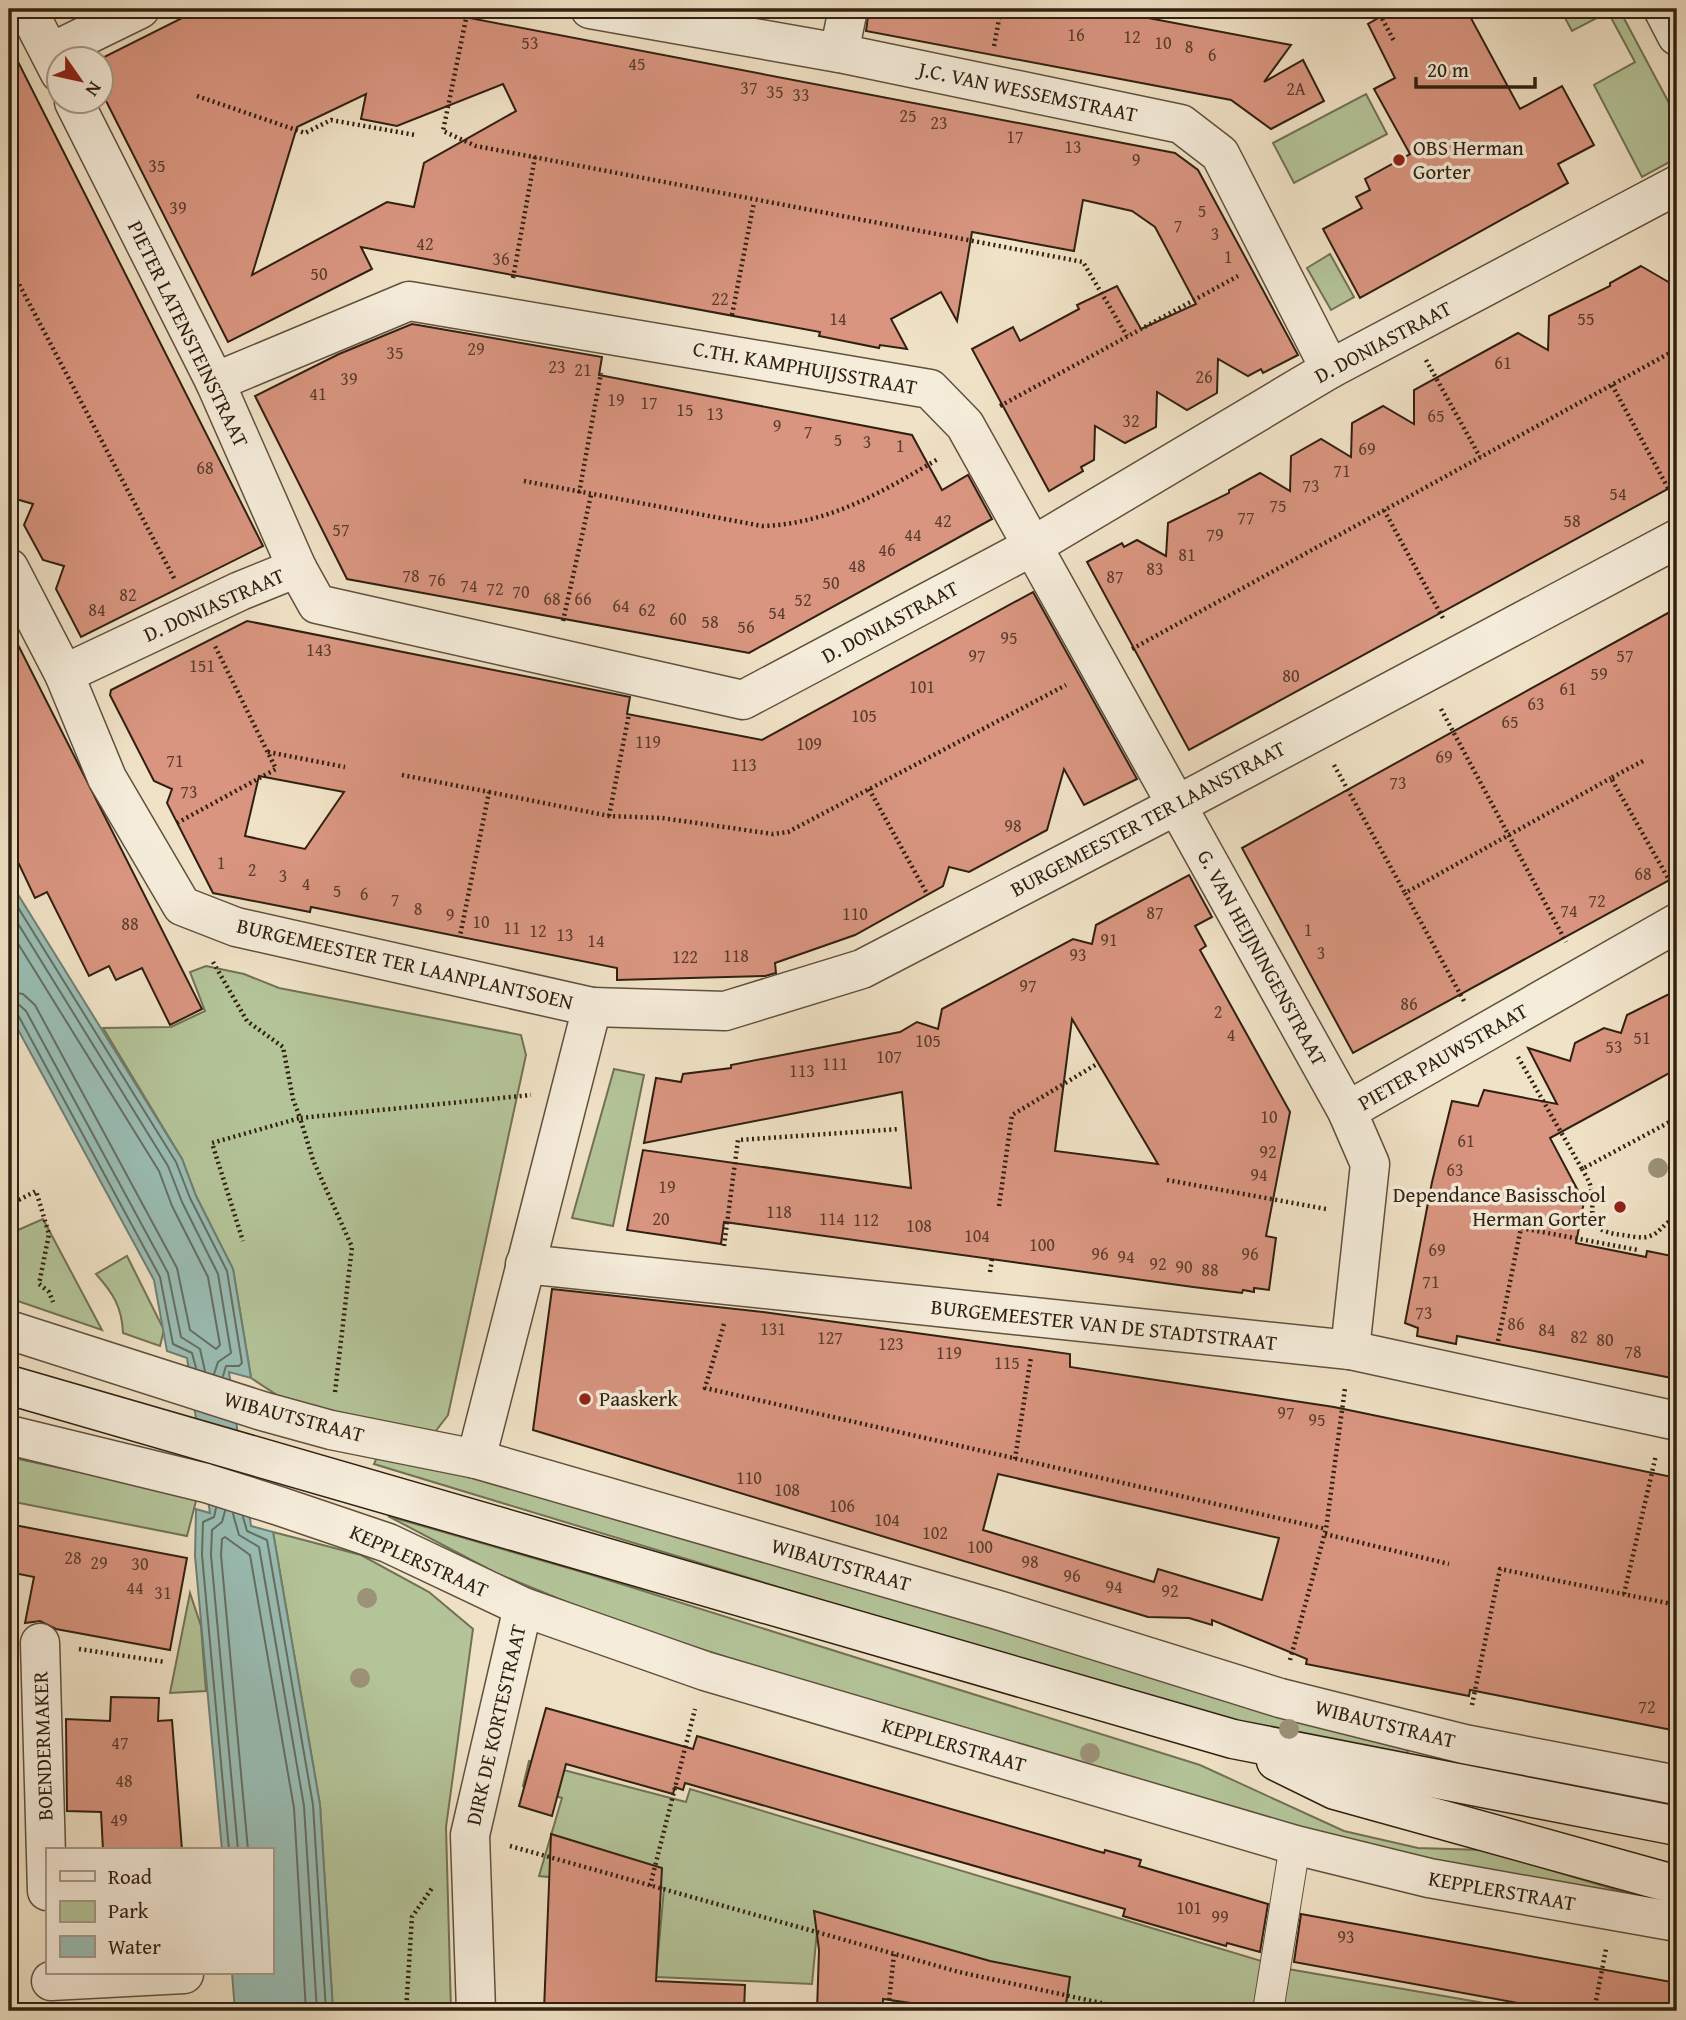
<svg xmlns="http://www.w3.org/2000/svg" width="1686" height="2020" font-family="'Gentium Book Plus',serif">
<style>
.green{fill:#b4c499;stroke:#727254;stroke-width:2}
.water{fill:#9abeb5;stroke:#707f73;stroke-width:2}
.lines{fill:none;stroke-linecap:round;stroke-linejoin:round}
.shore{stroke:#656f62;stroke-width:2}
.building{fill:#d99580;stroke:#302010;stroke-width:2;fill-rule:evenodd}
.pedestrian-casing{stroke:#60503e;stroke-width:32}
.minor-casing{stroke:#60503e;stroke-width:41}
.secondary-casing{stroke:#302010;stroke-width:41}
.path{stroke:#302010;stroke-width:4.5;stroke-dasharray:2 3.5;stroke-linecap:butt}
.pedestrian{stroke:#f5ecda;stroke-width:30}
.minor{stroke:#f5ecda;stroke-width:38}
.secondary{stroke:#f5ecda;stroke-width:38}
.tree{fill:#9c9278}
.poi-dot{fill:#8f2418;stroke:#f5ecda;stroke-width:2.5}
.labels{text-anchor:middle;stroke-width:7;stroke-linejoin:round;paint-order:stroke}
.number-label{font-size:18px;fill:#5a3d2c}
.street-label{font-size:21px;fill:#302010;stroke:#f5ecda}
.poi-label{font-size:21px;fill:#302010;stroke:#f5ecda;text-anchor:start}
</style>
<rect width="100%" height="100%" fill="#f0e2c6"/>
<filter id="stains"><feTurbulence type="fractalNoise" baseFrequency=".00286" numOctaves="4"/><feColorMatrix values="0 0 0 0 .2 0 0 0 0 .09 0 0 0 0 .02 0 0 0 .5 -.17"/></filter>
<radialGradient id="worn" r=".72"><stop offset=".6" stop-color="#630" stop-opacity="0"/><stop offset="1" stop-color="#630" stop-opacity=".3"/></radialGradient>
<g class="green">
<path d="M1582,9H1619L1677,118V158L1642,177L1594,85L1635,62L1608,12L1572,31L1565,18Z"/>
<path d="M1366,94L1387,134L1294,183L1273,143Z"/>
<path d="M1330,254L1354,297L1331,310L1307,268Z"/>
<path d="M206,966L244,974L279,988L521,1035L526,1055L448,1415L435,1432L286,1401L251,1378L233,1269L196,1196L182,1159L103,1028L171,1027L205,1011L190,972Z"/>
<path d="M614,1069L644,1075L613,1226L572,1218Z"/>
<path d="M43,1219L102,1330L9,1298V1234Z"/>
<path d="M127,1256L164,1330L160,1346L123,1333C122,1307 113,1293 96,1274Z"/>
<path d="M378,1455L466,1474L1408,1750L1403,1768L1190,1712L374,1464Z"/>
<path d="M9,1457L197,1497L187,1536L9,1501Z"/>
<path d="M388,1516L589,1574L1200,1765L1344,1831L1418,1848L1484,1850L1643,1898L1438,1867L1322,1835L785,1676L606,1618L496,1573Z"/>
<path d="M273,1532L361,1555L429,1592L473,1629L446,1827L451,2011H333L320,1805Z"/>
<path d="M190,1593L201,1626L206,1691L170,1693Z"/>
<path d="M529,1761L686,1802L690,1789L1288,1969L1530,2011H892L899,1953L817,1931L812,1984L656,1977L664,1888L539,1876L562,1798L523,1786Z"/>
</g>
<path class="water" d="M9,880L182,1159L196,1196L233,1269L251,1378L229,1372L251,1526L273,1532L320,1805L333,2011H235L232,1973H271V1850H222L195,1556L196,1509L210,1513L187,1358L167,1351L154,1280L9,1013Z"/>
<g class="lines">
<g class="shore">
<path d="M9,893L176,1162L190,1198L227,1271L242,1363L239,1366H226L223,1376"/>
<path d="M9,909L168,1166L182,1202L218,1274L231,1353L218,1362L214,1374"/>
<path d="M9,929L159,1171L172,1206L208,1277L220,1345L216,1349L190,1330L177,1268L35,1005L23,994L9,992"/>
<path d="M9,1002L18,1004L26,1011L168,1273L181,1337L200,1349L205,1371"/>
<path d="M9,1011L18,1015L160,1277L173,1344L192,1353L196,1368"/>
<path d="M216,1508L214,1517L203,1522L202,1555L229,1850"/>
<path d="M225,1511L222,1522L212,1530L211,1555L238,1850"/>
<path d="M233,1514L239,1535L259,1547L304,1806L317,2011"/>
<path d="M243,1517L247,1531L267,1540L313,1805L326,2011"/>
<path d="M248,1850L221,1555L222,1539L225,1537L250,1555L294,1808L306,2011"/>
</g>
</g>
<g class="building">
<path d="M200,9H423L1175,153L1198,170L1298,355L1263,373L1261,369L1248,376L1218,359L1217,393L1187,410L1157,392L1156,427L1125,443L1095,426L1094,460L1081,467L1083,471L1049,491L972,349L1013,327L1020,341L1079,309L1077,305L1117,286L1141,329L1196,304L1155,227L1132,211L1083,200L1074,251L972,232L957,321L941,292L891,319L907,349L880,345L879,348L819,336L820,332L361,247L372,269L228,342L102,93V58ZM503,84L516,111L424,163L414,207L387,202L252,275L297,127L366,94L361,119L397,126Z"/>
<path d="M869,9H1101L1291,45L1264,82L1303,60L1324,101L1271,129L1231,100L866,31Z"/>
<path d="M1394,9H1466L1520,109L1562,86L1594,145L1558,164L1568,183L1360,298L1323,229L1362,208L1356,197L1370,190L1365,179L1410,154L1374,89L1395,78L1368,24Z"/>
<path d="M9,44L263,546L81,637L56,589L64,566L43,560L24,525L33,504L9,497Z"/>
<path d="M1641,266L1677,287V484L1189,750L1087,562L1122,543L1124,547L1137,540L1166,556L1168,523L1229,493V490L1260,473L1290,491L1291,456L1321,439L1351,457L1352,423L1383,406L1414,424V390L1518,333L1548,350L1549,316L1610,286V283Z"/>
<path d="M412,324L602,357L599,375L912,435L942,490L968,475L992,519L749,653L347,579L255,396L339,354Z"/>
<path d="M1033,592L1137,779L1084,805L1064,769L1047,830L969,872L949,867L943,886L855,935L775,963L776,973L765,976L617,980V968L311,907L310,912L213,893L167,803L172,789L154,781L110,695L111,690L247,621L630,697L627,714L762,740ZM259,776L344,792L305,849L245,836Z"/>
<path d="M1677,608V876L1353,1053L1242,848Z"/>
<path d="M9,627L202,1009L170,1025L142,968L116,980L109,966L89,976L47,892L35,898L19,864L9,869Z"/>
<path d="M1189,875L1212,917L1195,926L1206,946L1200,950L1290,1112L1266,1236L1276,1238L1269,1290L1254,1288V1292L1243,1290L1242,1293L1193,1287L724,1222L721,1244L627,1230L643,1150L911,1188L902,1092L644,1143L656,1078L681,1082L683,1074L731,1068V1065L900,1032L917,1022L938,1029L942,1009L1073,939L1092,944L1096,925ZM1072,1019L1158,1164L1055,1151Z"/>
<path d="M1677,990V1069L1550,1138L1584,1202L1576,1243L1646,1257L1647,1251L1677,1257V1379L1457,1336L1456,1344L1417,1336L1418,1328L1405,1323L1432,1182L1452,1101L1478,1106L1484,1090L1557,1104L1528,1048L1570,1061L1575,1043L1604,1028L1621,1033L1627,1015Z"/>
<path d="M552,1289L763,1312L1070,1354V1367L1334,1407L1677,1478V1731L1470,1690L1469,1696L1306,1664L1307,1659L1212,1620V1625L1189,1618L1148,1617L533,1430ZM998,1474L1279,1538L1262,1600L1158,1569L1154,1582L983,1530Z"/>
<path d="M9,1524L187,1558L170,1650L56,1629L40,1621L25,1623L34,1577L9,1572Z"/>
<path d="M111,1697L159,1698L158,1721L172,1720L182,1850H103L101,1812L67,1811L66,1719L110,1721Z"/>
<path d="M546,1708L693,1749L697,1736L1104,1853L1105,1850L1141,1860L1139,1866L1268,1904L1260,1952L1227,1943L1226,1946L1123,1916L1125,1909L685,1783L683,1790L675,1787L673,1794L566,1764L552,1816L519,1806Z"/>
<path d="M551,1834L662,1868L656,1981L745,1985L744,2011L544,2010Z"/>
<path d="M814,1911L990,1961L1070,1977L1065,2011H965L883,1999V2007H871V2011H817L819,1950Z"/>
<path d="M1301,1914L1677,1983V2011H1562L1294,1962Z"/>
</g>
<g class="lines">
<defs>
<path id="pedestrian" d="M1268,2011L1295,1845"/>
<g id="minor">
<path d="M27,9L60,73"/>
<path d="M590,9L839,53L1181,124L1220,154L1330,369"/>
<path d="M1663,9L1677,36"/>
<path d="M50,53L140,9"/>
<path d="M839,53L848,9"/>
<path d="M74,102L215,382L297,568L317,604L743,700L1031,547L1330,369L1677,185"/>
<path d="M215,382L409,301L930,389L965,425L1347,1111L1370,1164L1350,1350"/>
<path d="M9,568L64,674L107,778L182,906L236,927L592,1007L476,1459"/>
<path d="M64,674L240,591L297,568"/>
<path d="M592,1007L725,1011L862,969L1177,805L1677,539"/>
<path d="M1347,1111L1677,923"/>
<path d="M525,1264L1350,1350L1677,1421"/>
<path d="M9,1330L262,1411L331,1430L476,1459L998,1610L1280,1698L1464,1744L1677,1785"/>
<path d="M9,1435L206,1483L279,1506L388,1543L523,1607L705,1671L1295,1845L1429,1878L1677,1922"/>
<path d="M40,1643L47,1891"/>
<path d="M51,1981L184,1974"/>
<path d="M476,2011L470,1835L523,1607"/>
</g>
<g id="secondary">
<path d="M9,1385L1233,1739L1677,1826"/>
<path d="M1276,1761L1335,1790L1677,1885"/>
</g>
</defs>
<use href="#pedestrian" class="pedestrian-casing"/>
<use href="#minor" class="minor-casing"/>
<use href="#secondary" class="secondary-casing"/>
<g class="path">
<path d="M468,9L443,131L476,146L1083,262L1127,336"/>
<path d="M1377,9L1394,41"/>
<path d="M994,46L1001,9"/>
<path d="M197,96L305,133L331,120L415,135"/>
<path d="M9,265L175,580"/>
<path d="M513,278L535,157"/>
<path d="M732,315L754,202"/>
<path d="M1426,360L1480,457"/>
<path d="M1612,385L1675,501"/>
<path d="M1000,406L1238,276"/>
<path d="M524,481L762,526C829,524 882,492 938,459"/>
<path d="M579,493L601,373"/>
<path d="M1384,510L1444,620"/>
<path d="M563,621L591,495"/>
<path d="M1132,649L1677,349"/>
<path d="M1441,709L1566,942"/>
<path d="M268,752L345,767"/>
<path d="M1643,761L1611,778L1672,885"/>
<path d="M1334,765L1405,893"/>
<path d="M402,775L489,792L460,936"/>
<path d="M869,789L926,892"/>
<path d="M489,792L609,816L662,818L773,834L788,832L1066,685"/>
<path d="M609,816L629,714"/>
<path d="M177,823L276,769L215,646"/>
<path d="M213,962L247,1021L283,1047L293,1099L300,1118L212,1143L243,1241"/>
<path d="M1464,1001L1405,893L1611,778"/>
<path d="M1518,1057L1582,1169L1677,1118"/>
<path d="M1582,1169C1585,1175 1590,1181 1591,1189C1596,1216 1582,1230 1622,1235C1631,1236 1642,1239 1650,1236C1661,1233 1665,1220 1677,1218"/>
<path d="M1167,1180L1326,1209"/>
<path d="M9,1205L36,1191L49,1234L39,1284L49,1292L53,1302"/>
<path d="M999,1206L1012,1115L1097,1064"/>
<path d="M724,1246L738,1140L899,1129"/>
<path d="M990,1272L992,1259"/>
<path d="M724,1324L705,1388L1326,1529"/>
<path d="M1498,1341L1521,1228L1638,1250"/>
<path d="M335,1392L352,1247L313,1160L300,1118L531,1095"/>
<path d="M1015,1459L1031,1357"/>
<path d="M1325,1534L1449,1564"/>
<path d="M1624,1594L1656,1455"/>
<path d="M79,1649L165,1662"/>
<path d="M1290,1660L1326,1529L1345,1388"/>
<path d="M1472,1705L1500,1569L1677,1605"/>
<path d="M510,1846L959,1972L1138,2011"/>
<path d="M650,1886L695,1709"/>
<path d="M406,2011L412,1917L432,1888"/>
<path d="M888,2011L894,1954"/>
<path d="M1594,2011L1606,1949"/>
</g>
<use href="#pedestrian" class="pedestrian"/>
<use href="#minor" class="minor"/>
<use href="#secondary" class="secondary"/>
</g>
<g class="tree">
<circle cx="1658" cy="1168" r="10"/>
<circle cx="367" cy="1598" r="10"/>
<circle cx="360" cy="1678" r="10"/>
<circle cx="1289" cy="1729" r="10"/>
<circle cx="1090" cy="1753" r="10"/>
</g>
<g class="poi-dot">
<circle cx="1399" cy="160" r="7"/>
<circle cx="1620" cy="1207" r="7"/>
<circle cx="585" cy="1399" r="7"/>
</g>
<g class="labels">
<g class="number-label">
<text x="1076" y="41">16</text>
<text x="1132" y="43">12</text>
<text x="530" y="49">53</text>
<text x="1163" y="49">10</text>
<text x="1189" y="53">8</text>
<text x="1212" y="61">6</text>
<text x="637" y="70">45</text>
<text x="749" y="94">37</text>
<text x="1296" y="95">2A</text>
<text x="775" y="98">35</text>
<text x="801" y="101">33</text>
<text x="908" y="122">25</text>
<text x="939" y="129">23</text>
<text x="1015" y="143">17</text>
<text x="1073" y="153">13</text>
<text x="1136" y="166">9</text>
<text x="157" y="172">35</text>
<text x="178" y="214">39</text>
<text x="1202" y="217">5</text>
<text x="1178" y="232">7</text>
<text x="1215" y="240">3</text>
<text x="425" y="250">42</text>
<text x="1228" y="263">1</text>
<text x="501" y="265">36</text>
<text x="319" y="280">50</text>
<text x="720" y="305">22</text>
<text x="838" y="325">14</text>
<text x="1586" y="325">55</text>
<text x="476" y="355">29</text>
<text x="395" y="359">35</text>
<text x="1503" y="369">61</text>
<text x="557" y="373">23</text>
<text x="583" y="376">21</text>
<text x="1204" y="383">26</text>
<text x="349" y="385">39</text>
<text x="318" y="400">41</text>
<text x="616" y="406">19</text>
<text x="649" y="409">17</text>
<text x="685" y="416">15</text>
<text x="715" y="420">13</text>
<text x="1436" y="422">65</text>
<text x="1131" y="427">32</text>
<text x="777" y="432">9</text>
<text x="808" y="438">7</text>
<text x="838" y="446">5</text>
<text x="867" y="448">3</text>
<text x="900" y="452">1</text>
<text x="1367" y="455">69</text>
<text x="205" y="474">68</text>
<text x="1342" y="477">71</text>
<text x="1311" y="492">73</text>
<text x="1618" y="500">54</text>
<text x="1278" y="512">75</text>
<text x="1246" y="524">77</text>
<text x="943" y="527">42</text>
<text x="1572" y="527">58</text>
<text x="341" y="536">57</text>
<text x="913" y="541">44</text>
<text x="1215" y="541">79</text>
<text x="887" y="556">46</text>
<text x="1187" y="561">81</text>
<text x="857" y="572">48</text>
<text x="1155" y="575">83</text>
<text x="411" y="582">78</text>
<text x="1115" y="583">87</text>
<text x="437" y="586">76</text>
<text x="831" y="589">50</text>
<text x="469" y="592">74</text>
<text x="495" y="595">72</text>
<text x="521" y="598">70</text>
<text x="128" y="601">82</text>
<text x="552" y="605">68</text>
<text x="583" y="605">66</text>
<text x="803" y="606">52</text>
<text x="621" y="612">64</text>
<text x="97" y="616">84</text>
<text x="647" y="616">62</text>
<text x="777" y="619">54</text>
<text x="678" y="625">60</text>
<text x="710" y="628">58</text>
<text x="746" y="633">56</text>
<text x="1009" y="644">95</text>
<text x="319" y="656">143</text>
<text x="977" y="662">97</text>
<text x="1625" y="662">57</text>
<text x="202" y="672">151</text>
<text x="1599" y="680">59</text>
<text x="1291" y="682">80</text>
<text x="922" y="693">101</text>
<text x="1568" y="695">61</text>
<text x="1536" y="710">63</text>
<text x="864" y="722">105</text>
<text x="1510" y="728">65</text>
<text x="648" y="748">119</text>
<text x="809" y="750">109</text>
<text x="1444" y="763">69</text>
<text x="175" y="767">71</text>
<text x="744" y="771">113</text>
<text x="1398" y="789">73</text>
<text x="189" y="798">73</text>
<text x="1013" y="832">98</text>
<text x="221" y="869">1</text>
<text x="252" y="876">2</text>
<text x="1643" y="880">68</text>
<text x="283" y="882">3</text>
<text x="306" y="890">4</text>
<text x="337" y="897">5</text>
<text x="364" y="900">6</text>
<text x="395" y="906">7</text>
<text x="1597" y="907">72</text>
<text x="418" y="915">8</text>
<text x="1569" y="917">74</text>
<text x="1155" y="919">87</text>
<text x="855" y="920">110</text>
<text x="450" y="921">9</text>
<text x="481" y="928">10</text>
<text x="130" y="930">88</text>
<text x="512" y="934">11</text>
<text x="1308" y="936">1</text>
<text x="538" y="937">12</text>
<text x="565" y="941">13</text>
<text x="1109" y="946">91</text>
<text x="596" y="947">14</text>
<text x="1321" y="959">3</text>
<text x="1078" y="961">93</text>
<text x="736" y="962">118</text>
<text x="685" y="963">122</text>
<text x="1028" y="992">97</text>
<text x="1409" y="1010">86</text>
<text x="1218" y="1018">2</text>
<text x="1231" y="1041">4</text>
<text x="1642" y="1044">51</text>
<text x="928" y="1047">105</text>
<text x="1614" y="1053">53</text>
<text x="889" y="1063">107</text>
<text x="835" y="1070">111</text>
<text x="802" y="1077">113</text>
<text x="1269" y="1123">10</text>
<text x="1466" y="1147">61</text>
<text x="1268" y="1158">92</text>
<text x="1455" y="1176">63</text>
<text x="1259" y="1181">94</text>
<text x="667" y="1193">19</text>
<text x="779" y="1218">118</text>
<text x="661" y="1225">20</text>
<text x="832" y="1225">114</text>
<text x="866" y="1226">112</text>
<text x="919" y="1232">108</text>
<text x="977" y="1242">104</text>
<text x="1042" y="1251">100</text>
<text x="1437" y="1256">69</text>
<text x="1100" y="1260">96</text>
<text x="1250" y="1260">96</text>
<text x="1126" y="1263">94</text>
<text x="1158" y="1270">92</text>
<text x="1184" y="1273">90</text>
<text x="1210" y="1276">88</text>
<text x="1431" y="1288">71</text>
<text x="1424" y="1319">73</text>
<text x="1516" y="1330">86</text>
<text x="773" y="1335">131</text>
<text x="1547" y="1336">84</text>
<text x="1579" y="1343">82</text>
<text x="830" y="1344">127</text>
<text x="1605" y="1346">80</text>
<text x="891" y="1350">123</text>
<text x="1633" y="1358">78</text>
<text x="949" y="1359">119</text>
<text x="1007" y="1369">115</text>
<text x="1286" y="1419">97</text>
<text x="1317" y="1426">95</text>
<text x="749" y="1484">110</text>
<text x="787" y="1496">108</text>
<text x="842" y="1512">106</text>
<text x="887" y="1526">104</text>
<text x="935" y="1539">102</text>
<text x="980" y="1553">100</text>
<text x="73" y="1564">28</text>
<text x="1030" y="1568">98</text>
<text x="99" y="1569">29</text>
<text x="140" y="1570">30</text>
<text x="1072" y="1582">96</text>
<text x="1114" y="1593">94</text>
<text x="135" y="1594">44</text>
<text x="1170" y="1597">92</text>
<text x="163" y="1599">31</text>
<text x="1647" y="1713">72</text>
<text x="120" y="1749">47</text>
<text x="124" y="1787">48</text>
<text x="119" y="1826">49</text>
<text x="1189" y="1914">101</text>
<text x="1220" y="1923">99</text>
<text x="1346" y="1943">93</text>
</g>
<g class="street-label">
<text transform="translate(1028 92) rotate(12)" y="7">J.C. VAN WESSEMSTRAAT</text>
<text transform="translate(188 334) rotate(64)" y="7">PIETER LATENSTEINSTRAAT</text>
<text transform="translate(1383 342) rotate(-28)" y="7">D. DONIASTRAAT</text>
<text transform="translate(805 368) rotate(10)" y="7">C.TH. KAMPHUIJSSTRAAT</text>
<text transform="translate(214 605) rotate(-24)" y="7">D. DONIASTRAAT</text>
<text transform="translate(890 622) rotate(-28)" y="7">D. DONIASTRAAT</text>
<text transform="translate(1148 819) rotate(-28)" y="7">BURGEMEESTER TER LAANSTRAAT</text>
<text transform="translate(1262 958) rotate(61)" y="7">G. VAN HEIJNINGENSTRAAT</text>
<text transform="translate(405 964) rotate(13)" y="7">BURGEMEESTER TER LAANPLANTSOEN</text>
<text transform="translate(1443 1057) rotate(-30)" y="7">PIETER PAUWSTRAAT</text>
<text transform="translate(1104 1325) rotate(6)" y="7">BURGEMEESTER VAN DE STADTSTRAAT</text>
<text transform="translate(294 1417) rotate(15)" y="7">WIBAUTSTRAAT</text>
<text transform="translate(419 1561) rotate(24)" y="7">KEPPLERSTRAAT</text>
<text transform="translate(841 1565) rotate(16)" y="7">WIBAUTSTRAAT</text>
<text transform="translate(1385 1724) rotate(14)" y="7">WIBAUTSTRAAT</text>
<text transform="translate(496 1725) rotate(-77)" y="7">DIRK DE KORTESTRAAT</text>
<text transform="translate(954 1745) rotate(16)" y="7">KEPPLERSTRAAT</text>
<text transform="translate(43 1746) rotate(-92)" y="7">BOENDERMAKER</text>
<text transform="translate(1502 1891) rotate(10)" y="7">KEPPLERSTRAAT</text>
</g>
<g class="poi-label">
<text x="1413" y="155">OBS Herman<tspan x="1413" dy="24">Gorter</tspan></text>
<text x="1606" y="1202" text-anchor="end">Dependance Basisschool<tspan x="1606" dy="24">Herman Gorter</tspan></text>
<text x="599" y="1406">Paaskerk</text>
</g>
</g>
<rect width="1686" height="2020" fill="none" stroke="#f0e2c6" stroke-width="35"/>
<rect x="10" y="10" width="1665" height="1999" fill="none" stroke="#302010" stroke-width="3.5"/>
<rect x="18" y="18" width="1651" height="1985" fill="none" stroke="#302010" stroke-width="2"/>
<rect x="46" y="1848" width="228" height="126" fill="#f5ecda" stroke="#a69a89" stroke-width="2"/>
<rect x="60" y="1871" width="35" height="10" fill="#f5ecda" stroke="#a69a89" stroke-width="2"/>
<text x="108" y="1884" font-size="21" fill="#302010">Road</text>
<rect x="60" y="1901" width="35" height="21" fill="#b4c499" stroke="#a69a89" stroke-width="2"/>
<text x="108" y="1918" font-size="21" fill="#302010">Park</text>
<rect x="60" y="1936" width="35" height="21" fill="#9abeb5" stroke="#a69a89" stroke-width="2"/>
<text x="108" y="1954" font-size="21" fill="#302010">Water</text>
<g transform="translate(80 80) rotate(124)"><circle r="33" fill="#f5ecda" stroke="#a69a89" stroke-width="2"/>
<path d="M0-5L12 26L0 18L-12 26Z" fill="#8f2418"/>
<text y="-10" font-size="19" font-weight="bold" text-anchor="middle" fill="#302010">N</text>
</g>
<path d="M1416 77v10h119v-10" fill="none" stroke="#302010" stroke-width="3.5"/>
<text x="1427" y="77" font-size="21" fill="#302010" stroke="#f5ecda" stroke-width="5" paint-order="stroke">20 m</text>
<rect width="100%" height="100%" filter="url(#stains)"/>
<rect width="100%" height="100%" fill="url(#worn)"/>
</svg>
